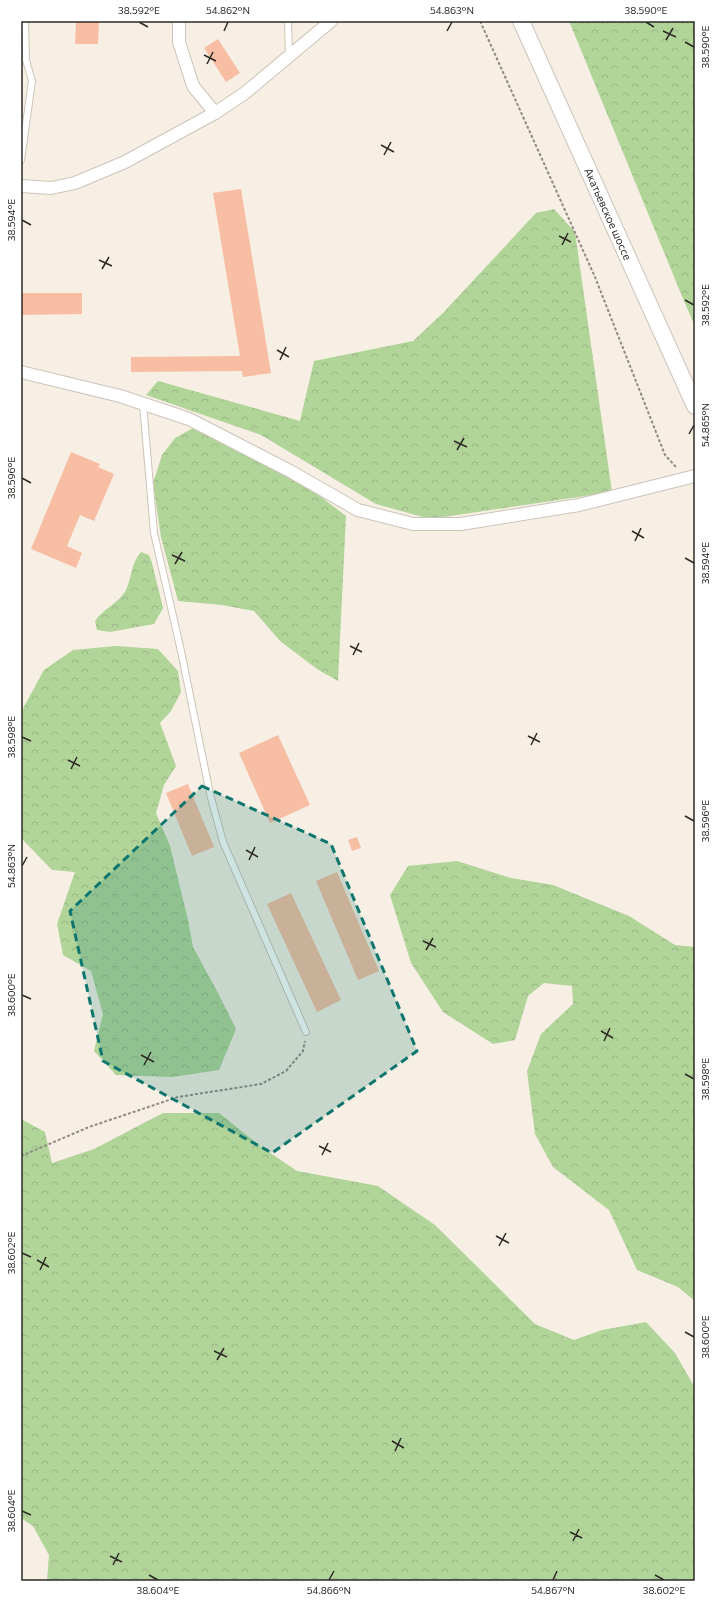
<svg xmlns="http://www.w3.org/2000/svg" width="716" height="1602" font-family="Commissioner,sans-serif">
<style>
.forest{fill:url(#forest-crowns)}
.building{fill:#f7bea4}
.lines{fill:none;stroke-linecap:round;stroke-linejoin:round}
.lane-casing{stroke:#ccc4ba;stroke-width:8}
.street-casing{stroke:#ccc4ba;stroke-width:14}
.secondary-casing{stroke:#ccc4ba;stroke-width:18}
.path{stroke:#8f8a82;stroke-width:2;stroke-dasharray:3 2;stroke-linecap:butt}
.lane{stroke:#fff;stroke-width:6}
.street{stroke:#fff;stroke-width:12}
.secondary{stroke:#fff;stroke-width:16}
.marked{fill:#0f766e;fill-opacity:0.2;stroke:#0f766e;stroke-width:3;stroke-dasharray:8 5;stroke-linejoin:round}
.ticks{fill:none;stroke:#2d2a26;stroke-width:1.5}
.labels{text-anchor:middle;stroke-width:4;stroke-linejoin:round;paint-order:stroke}
.street-label{font-size:11px;fill:#2d2a26;stroke:#fff}
.neatline{fill:none;stroke:#2d2a26;stroke-width:1.5}
.ticks-label{font-size:10px;text-anchor:middle;fill:#2d2a26}
</style>
<defs>
<pattern id="forest-crowns" width="20" height="18" patternUnits="userSpaceOnUse"><rect width="20" height="18" fill="#b1d499"/><path d="M2 6a3 3 0 1 1 6 0M12 15a3 3 0 1 1 6 0" fill="none" stroke="#99b684"/></pattern>
</defs>
<rect width="100%" height="100%" fill="#f7efe4"/>
<g class="forest">
<path d="M569,21H695V326L684,301Z"/>
<path d="M554,209L575,232L612,492L430,519L376,504L261,435L146,395L158,381L300,421L314,361L413,341L443,313L536,213Z"/>
<path d="M193,428L216,437L308,487L346,516L338,681L317,669L280,641L254,611L222,605L178,601L161,537L153,483L162,455L175,438Z"/>
<path d="M141,552L149,555L152,563L163,608L154,624L110,632L97,630L95,621C103,609 119,603 126,590C132,577 131,563 141,552Z"/>
<path d="M116,646L158,649L178,671L181,692L171,711L160,723L176,766L164,785L156,813L170,846L188,920L193,947L217,991L236,1029L219,1070L173,1077L116,1075L94,1051L103,1014L91,971L63,955L57,924L75,872L52,870L23,840L21,836V712L44,670L73,650Z"/>
<path d="M457,861L511,878L553,885L629,916L675,945L695,947V1301L678,1287L637,1270L609,1210L553,1167L535,1134L527,1071L541,1034L573,1004L572,986L544,983L528,996L515,1040L493,1044L443,1012L411,963L390,895L408,866Z"/>
<path d="M163,1113H219L260,1146L297,1171L378,1186L435,1225L535,1324L574,1340L602,1330L646,1322L675,1353L695,1388V1581H47L49,1555L33,1526L21,1518V1119L45,1132L52,1163L94,1149Z"/>
</g>
<g class="building">
<path d="M76,21H99L98,44H75Z"/>
<path d="M218,39L240,73L226,82L204,48Z"/>
<path d="M241,189L271,373L243,377L242,371L131,372V357L240,356L213,193Z"/>
<path d="M21,293H82V314L21,315Z"/>
<path d="M71,452L100,464L98,467L114,474L94,521L80,515L67,546L82,553L76,568L31,549Z"/>
<path d="M278,735L310,805L270,823L239,753Z"/>
<path d="M188,784L214,847L192,856L166,793Z"/>
<path d="M357,837L361,848L352,851L348,840Z"/>
<path d="M337,872L379,971L358,980L316,881Z"/>
<path d="M291,893L341,1000L317,1012L267,904Z"/>
</g>
<g class="lines">
<defs>
<g id="lane">
<path d="M288,21L289,56"/>
<path d="M21,160L32,81L26,60L25,21"/>
<path d="M143,404L154,533L181,651L210,794L223,842L306,1032"/>
</g>
<g id="street">
<path d="M179,21V42L193,86L215,113"/>
<path d="M21,186L51,188L75,183L125,162L215,113L245,93L331,21"/>
<path d="M21,372L120,396L189,419L290,471L358,510L413,524H461L579,505L695,476"/>
</g>
<path id="secondary" d="M521,21L695,406"/>
</defs>
<use href="#lane" class="lane-casing"/>
<use href="#street" class="street-casing"/>
<use href="#secondary" class="secondary-casing"/>
<g class="path">
<path d="M480,21L595,277L665,455L677,468"/>
<path d="M693,21L695,24"/>
<path d="M21,1156L89,1127L178,1097L261,1084L286,1071L303,1051L305,1041"/>
</g>
<use href="#lane" class="lane"/>
<use href="#street" class="street"/>
<use href="#secondary" class="secondary"/>
</g>
<path class="marked" d="M202,786L331,844L417,1051L272,1153L103,1061L70,911Z"/>
<path class="ticks" d="M139,22L148,27M646,22L654,27M224,31L228,22M447,31L452,22M663,31L676,37M666,40L673,28M685,42L694,47M204,55L216,61M207,64L213,52M381,145L394,152M384,155L391,142M22,220L31,225M559,236L571,242M562,245L568,233M99,260L112,266M102,269L109,257M685,300L694,305M277,350L289,357M280,360L286,347M689,434L694,425M454,441L467,447M457,450L464,438M22,478L31,483M632,531L644,538M635,541L641,528M172,555L185,561M685,558L694,563M175,564L182,552M350,646L362,652M353,655L359,643M528,736L540,742M22,737L31,741M531,745L537,733M68,760L80,766M71,769L77,757M685,816L694,821M246,850L258,857M249,860L255,847M22,866L27,857M423,941L436,947M426,950L433,938M22,995L31,999M601,1031L613,1038M604,1041L610,1028M141,1055L154,1062M144,1065L151,1052M685,1074L694,1079M319,1146L331,1152M322,1155L328,1143M496,1236L509,1243M499,1246L506,1233M22,1253L31,1257M37,1260L49,1267M40,1270L46,1257M685,1332L694,1337M214,1351L227,1357M217,1360L224,1348M392,1441L404,1448M395,1451L401,1438M22,1511L31,1515M570,1532L582,1538M573,1541L579,1529M110,1556L122,1562M113,1565L119,1553M149,1575L158,1580M655,1575L664,1580M329,1580L334,1571M553,1580L557,1571"/>
<g class="labels">
<g class="street-label">
<text transform="translate(608 214) rotate(66)" y="4">Акатьевское шоссе</text>
</g>
</g>
<rect width="716" height="1602" fill="none" stroke="#ffffff" stroke-width="44"/>
<rect x="22" y="22" width="672" height="1558" class="neatline"/>
<g class="ticks-label">
<text x="139" y="14">38.592°E</text>
<text x="228" y="14">54.862°N</text>
<text x="452" y="14">54.863°N</text>
<text x="646" y="14">38.590°E</text>
<text transform="translate(705 47) rotate(-90)" y="4">38.590°E</text>
<text transform="translate(11 220) rotate(-90)" y="4">38.594°E</text>
<text transform="translate(705 305) rotate(-90)" y="4">38.592°E</text>
<text transform="translate(705 425) rotate(-90)" y="4">54.865°N</text>
<text transform="translate(11 478) rotate(-90)" y="4">38.596°E</text>
<text transform="translate(705 563) rotate(-90)" y="4">38.594°E</text>
<text transform="translate(11 737) rotate(-90)" y="4">38.598°E</text>
<text transform="translate(705 821) rotate(-90)" y="4">38.596°E</text>
<text transform="translate(11 866) rotate(-90)" y="4">54.863°N</text>
<text transform="translate(11 995) rotate(-90)" y="4">38.600°E</text>
<text transform="translate(705 1079) rotate(-90)" y="4">38.598°E</text>
<text transform="translate(11 1253) rotate(-90)" y="4">38.602°E</text>
<text transform="translate(705 1337) rotate(-90)" y="4">38.600°E</text>
<text transform="translate(11 1511) rotate(-90)" y="4">38.604°E</text>
<text x="158" y="1594">38.604°E</text>
<text x="329" y="1594">54.866°N</text>
<text x="553" y="1594">54.867°N</text>
<text x="664" y="1594">38.602°E</text>
</g>
</svg>
